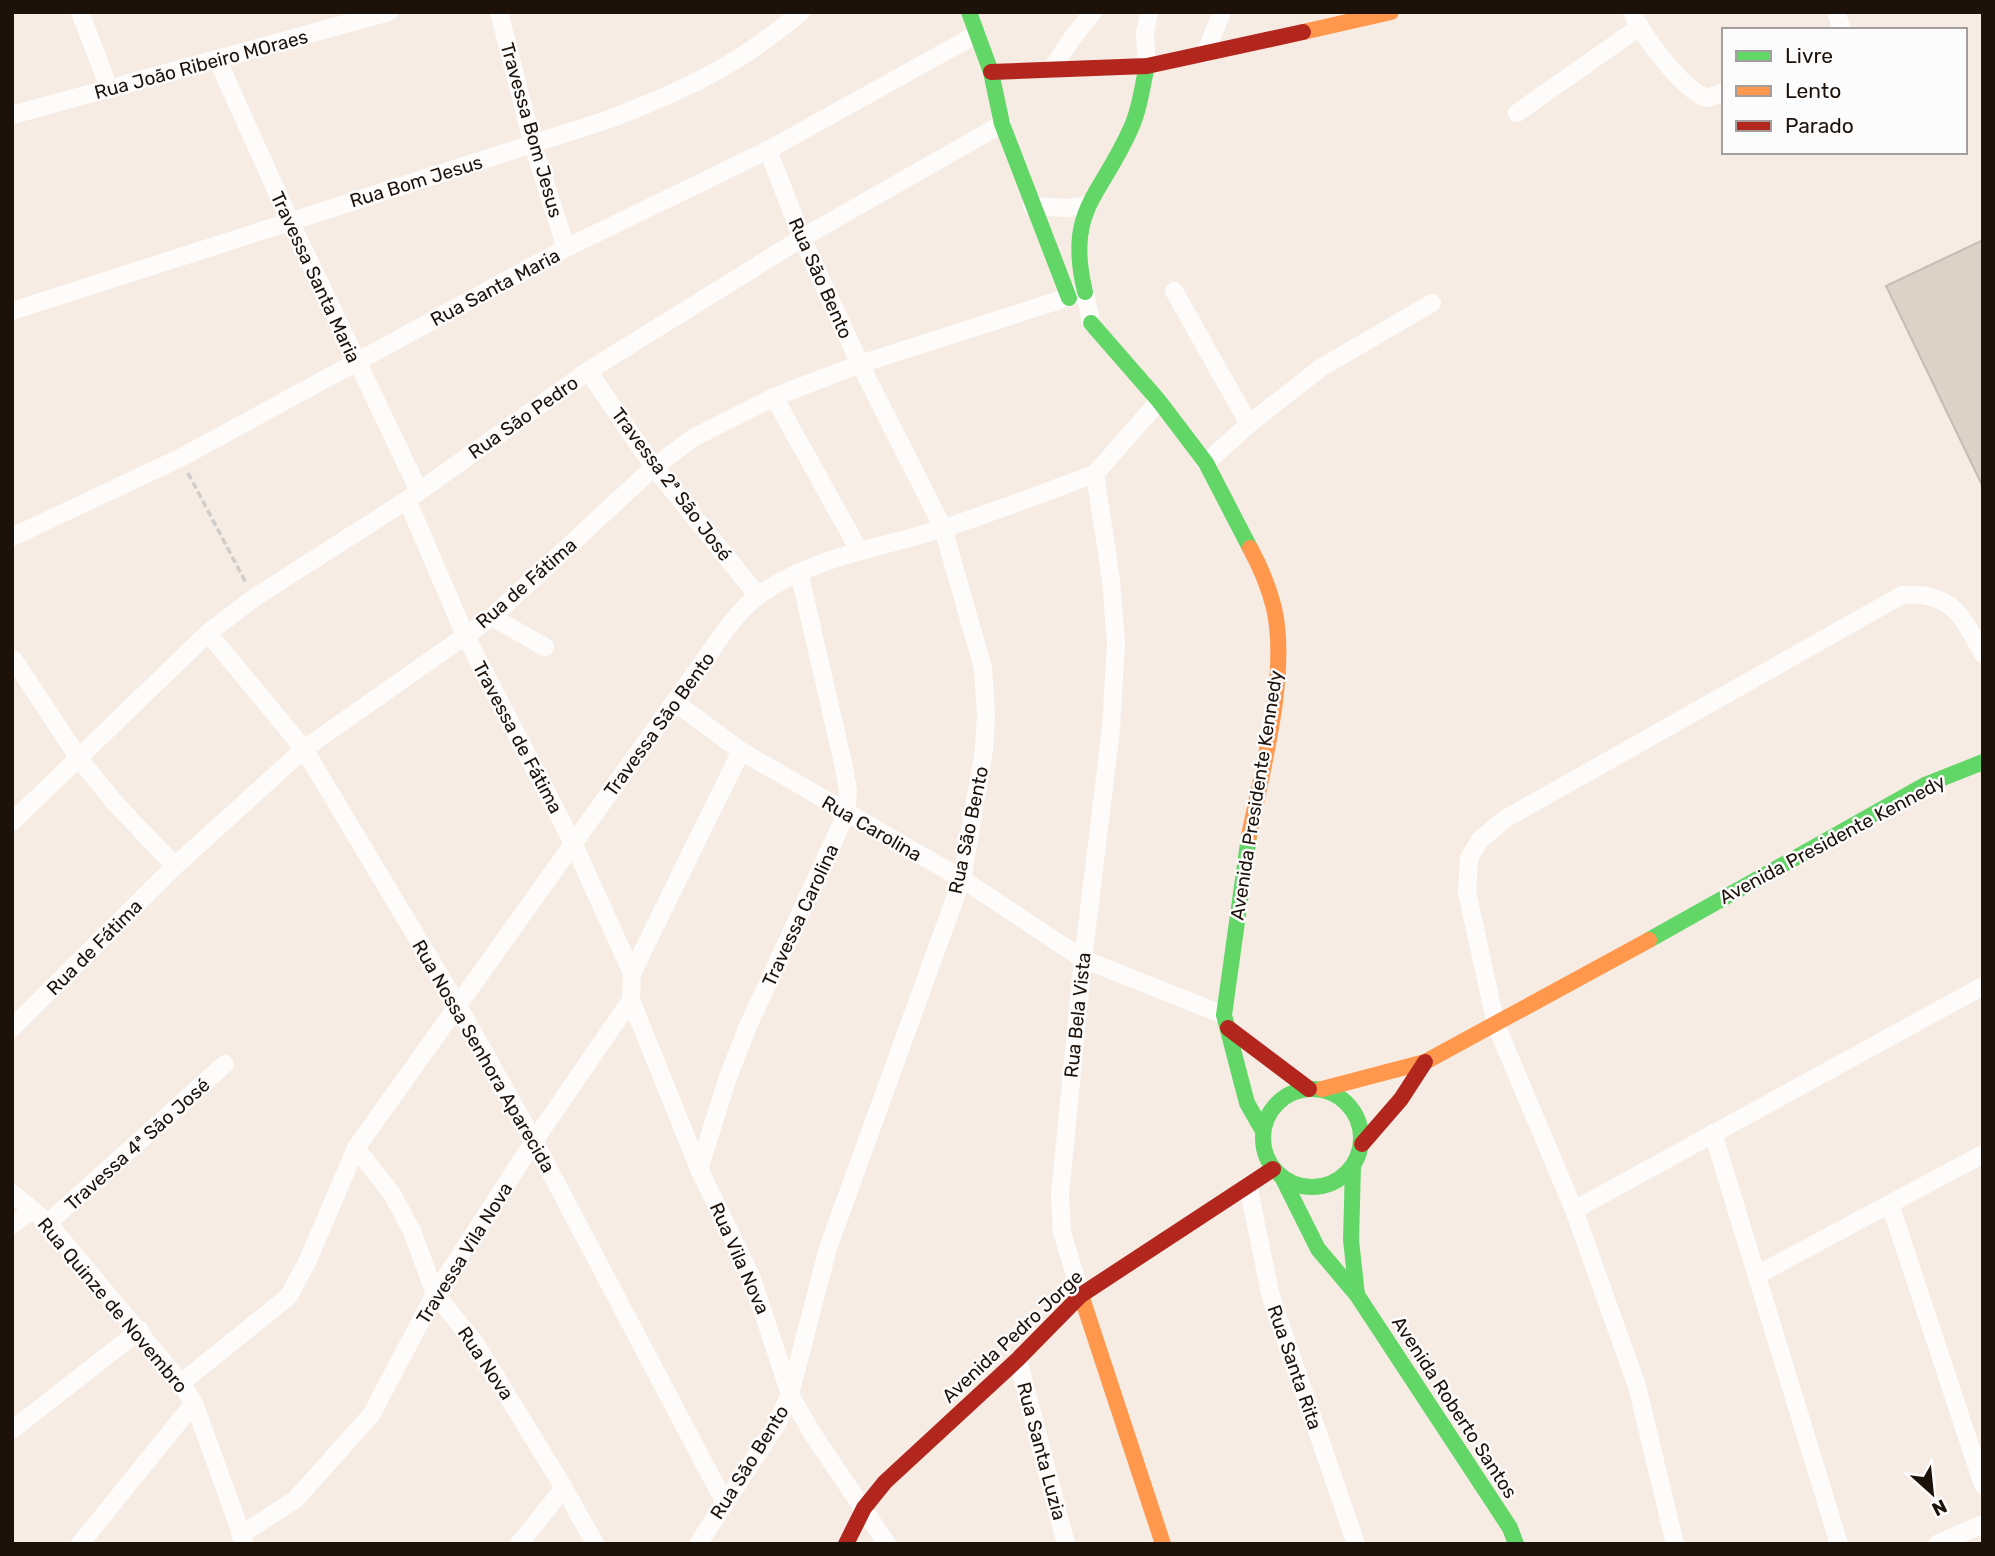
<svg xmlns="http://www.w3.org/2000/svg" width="1995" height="1556" font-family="Rubik,sans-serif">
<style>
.building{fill:#dbd2c8;stroke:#c5bdb3;stroke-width:2}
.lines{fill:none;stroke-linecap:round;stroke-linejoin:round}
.path{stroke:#d1cdca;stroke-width:3.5;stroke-dasharray:7 3.5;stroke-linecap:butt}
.street{stroke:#fefcfb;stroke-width:18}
.fast{stroke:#63d668;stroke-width:16}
.slow{stroke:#ff974d;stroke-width:16}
.jam{stroke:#b3261e;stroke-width:16}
.labels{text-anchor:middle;stroke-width:5;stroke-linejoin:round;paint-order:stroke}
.street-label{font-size:19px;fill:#1d1209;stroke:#fcfcfc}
</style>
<rect width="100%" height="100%" fill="#f6ece3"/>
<path class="building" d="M1983,240V487L1886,286Z"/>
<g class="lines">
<path class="path" d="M188,473L246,583"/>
<g class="street">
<path d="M80,12L109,88"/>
<path d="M499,12L533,145L566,248"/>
<path d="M1632,12C1641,34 1685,93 1707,98L1724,92"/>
<path d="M1836,12L1842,30"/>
<path d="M1205,54L1222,12"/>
<path d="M218,61L290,221L419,491"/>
<path d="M1147,66L1145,33L1149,12"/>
<path d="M1052,69L1072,38L1093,12"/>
<path d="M1517,113L1638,28"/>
<path d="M12,115L389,12"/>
<path d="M1032,206L1068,208L1088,205"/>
<path d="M1174,291L1249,424L1206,463"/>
<path d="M12,311L610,119C687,89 737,66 801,12"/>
<path d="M588,371L654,467L758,596"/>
<path d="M774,397L859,550"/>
<path d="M1249,424L1322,367L1432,303"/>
<path d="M1095,474L1159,401"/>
<path d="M407,500L465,635L574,845L632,973"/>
<path d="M12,537L180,458L566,248L768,150L977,34"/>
<path d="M492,617L545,647"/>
<path d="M208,633L304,749L458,1006L534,1141L725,1503"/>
<path d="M14,660L78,757L115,803L175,866"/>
<path d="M676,703L741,751L962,879L1083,959L1224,1015"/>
<path d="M12,822L208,633L254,598L407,500L588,371L802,238L1002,124"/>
<path d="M631,1000L699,1169L751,1276L790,1394L810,1430L887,1544"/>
<path d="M12,1028L175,866L304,749L492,617L654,467L693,438L774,397L860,364L1085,292L1091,323"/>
<path d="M1713,1133L1839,1544"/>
<path d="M356,1148L392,1194L412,1231L435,1294L475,1343L564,1488L595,1544"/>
<path d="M699,1169L728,1077L748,1026L846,814L848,790L843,763L799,572"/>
<path d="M1248,1186L1271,1297L1356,1544"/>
<path d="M12,1193L48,1223L181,1383L194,1403L245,1544"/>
<path d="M1890,1204L1983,1485"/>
<path d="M1574,1210L1983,986"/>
<path d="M48,1223L225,1064"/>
<path d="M12,1225L33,1210"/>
<path d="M1757,1275L1983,1154"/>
<path d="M1081,1295L1062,1232L1060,1195L1083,959L1111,729L1116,644L1111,580L1095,474"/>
<path d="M1018,1359L1066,1544"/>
<path d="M181,1383L289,1296L308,1260L356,1148L695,673C714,648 733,614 759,595C814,556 882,548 944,528C995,512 1045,492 1095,474"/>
<path d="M12,1430L140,1330"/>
<path d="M240,1535L295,1500L371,1415L435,1294L534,1141L631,1000L632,973L741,751"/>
<path d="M80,1544L194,1403"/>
<path d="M519,1544L564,1488"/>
<path d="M698,1544L777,1424L790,1394L828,1248L962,879L984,750L986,714L983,668L943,528L860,364L802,238L768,150"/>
<path d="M1675,1544L1637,1386L1574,1210L1496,1025L1467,892L1469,858L1480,840L1505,819L1902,595C1953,592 1961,615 1983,654"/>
<path d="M1937,1544L1983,1524"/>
</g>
<g class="fast">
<path d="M969,12L991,72L1002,124L1069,298"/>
<path d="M1085,292C1065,209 1101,197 1131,128C1140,110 1142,86 1147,66"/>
<path d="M1091,323L1159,401L1206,463L1250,548"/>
<path d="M1249,836L1224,1015L1247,1103L1263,1131"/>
<path d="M1649,940L1925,785L1983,762"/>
<circle cx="1312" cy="1138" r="49"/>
<path d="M1353,1166L1351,1240L1357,1295"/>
<path d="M1282,1177L1318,1249L1357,1295L1510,1528L1516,1544"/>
</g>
<g class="slow">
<path d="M1303,32L1391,12"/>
<path d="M1249,836C1262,771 1289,673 1274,608C1269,588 1260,566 1250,548"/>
<path d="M1322,1089L1425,1062L1649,940"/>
<path d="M1081,1295L1163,1544"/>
</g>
<g class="jam">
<path d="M991,72L1147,66L1303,32"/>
<path d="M1228,1028L1309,1089"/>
<path d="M1362,1144L1401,1099L1425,1062"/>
<path d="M846,1544L864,1508L885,1482L1018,1359L1081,1295L1273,1169"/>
</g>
</g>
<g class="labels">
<g class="street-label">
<text transform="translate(201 64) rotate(-15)" y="7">Rua João Ribeiro MOraes</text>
<text transform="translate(532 130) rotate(74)" y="7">Travessa Bom Jesus</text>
<text transform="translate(416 181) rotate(-17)" y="7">Rua Bom Jesus</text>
<text transform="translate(316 277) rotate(65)" y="7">Travessa Santa Maria</text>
<text transform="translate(821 278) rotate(66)" y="7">Rua São Bento</text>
<text transform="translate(495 287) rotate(-28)" y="7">Rua Santa Maria</text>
<text transform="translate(523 417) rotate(-35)" y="7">Rua São Pedro</text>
<text transform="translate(672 484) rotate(53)" y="7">Travessa 2ª São José</text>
<text transform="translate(526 583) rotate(-41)" y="7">Rua de Fátima</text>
<text transform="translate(659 724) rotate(-54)" y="7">Travessa São Bento</text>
<text transform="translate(518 737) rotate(62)" y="7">Travessa de Fátima</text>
<text transform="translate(1256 795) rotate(-81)" y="7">Avenida Presidente Kennedy</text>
<text transform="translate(872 828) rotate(30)" y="7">Rua Carolina</text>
<text transform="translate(968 830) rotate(-78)" y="7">Rua São Bento</text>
<text transform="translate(1832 839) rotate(-28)" y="7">Avenida Presidente Kennedy</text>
<text transform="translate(800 915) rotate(-65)" y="7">Travessa Carolina</text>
<text transform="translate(94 947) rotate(-45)" y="7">Rua de Fátima</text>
<text transform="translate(1077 1015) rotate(-84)" y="7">Rua Bela Vista</text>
<text transform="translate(484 1056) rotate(60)" y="7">Rua Nossa Senhora Aparecida</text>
<text transform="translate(137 1144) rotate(-42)" y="7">Travessa 4ª São José</text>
<text transform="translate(464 1253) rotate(-58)" y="7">Travessa Vila Nova</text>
<text transform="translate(740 1258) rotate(66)" y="7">Rua Vila Nova</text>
<text transform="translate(113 1305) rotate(50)" y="7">Rua Quinze de Novembro</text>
<text transform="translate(1012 1336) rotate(-43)" y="7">Avenida Pedro Jorge</text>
<text transform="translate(486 1363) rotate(56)" y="7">Rua Nova</text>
<text transform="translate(1295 1367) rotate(71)" y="7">Rua Santa Rita</text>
<text transform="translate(1455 1407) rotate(57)" y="7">Avenida Roberto Santos</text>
<text transform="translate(1042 1451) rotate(75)" y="7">Rua Santa Luzia</text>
<text transform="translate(749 1462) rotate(-58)" y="7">Rua São Bento</text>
</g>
</g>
<rect width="1995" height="1556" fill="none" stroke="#1d1209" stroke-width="28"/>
<rect x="1722" y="28" width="245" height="126" fill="#fcfcfc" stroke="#a39e9b" stroke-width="2"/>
<rect x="1736" y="51" width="35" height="10" fill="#63d668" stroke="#a39e9b" stroke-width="2"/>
<text x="1785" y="63" font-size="21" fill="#1d1209">Livre</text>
<rect x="1736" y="86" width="35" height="10" fill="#ff974d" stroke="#a39e9b" stroke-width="2"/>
<text x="1785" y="98" font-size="21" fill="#1d1209">Lento</text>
<rect x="1736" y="121" width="35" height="10" fill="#b3261e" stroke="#a39e9b" stroke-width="2"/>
<text x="1785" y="133" font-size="21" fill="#1d1209">Parado</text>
<g transform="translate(1932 1493) rotate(153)" stroke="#fcfcfc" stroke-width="5" paint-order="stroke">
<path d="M0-5L12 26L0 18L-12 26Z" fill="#1d1209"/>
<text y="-10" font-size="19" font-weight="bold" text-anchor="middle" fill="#1d1209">N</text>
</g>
</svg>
